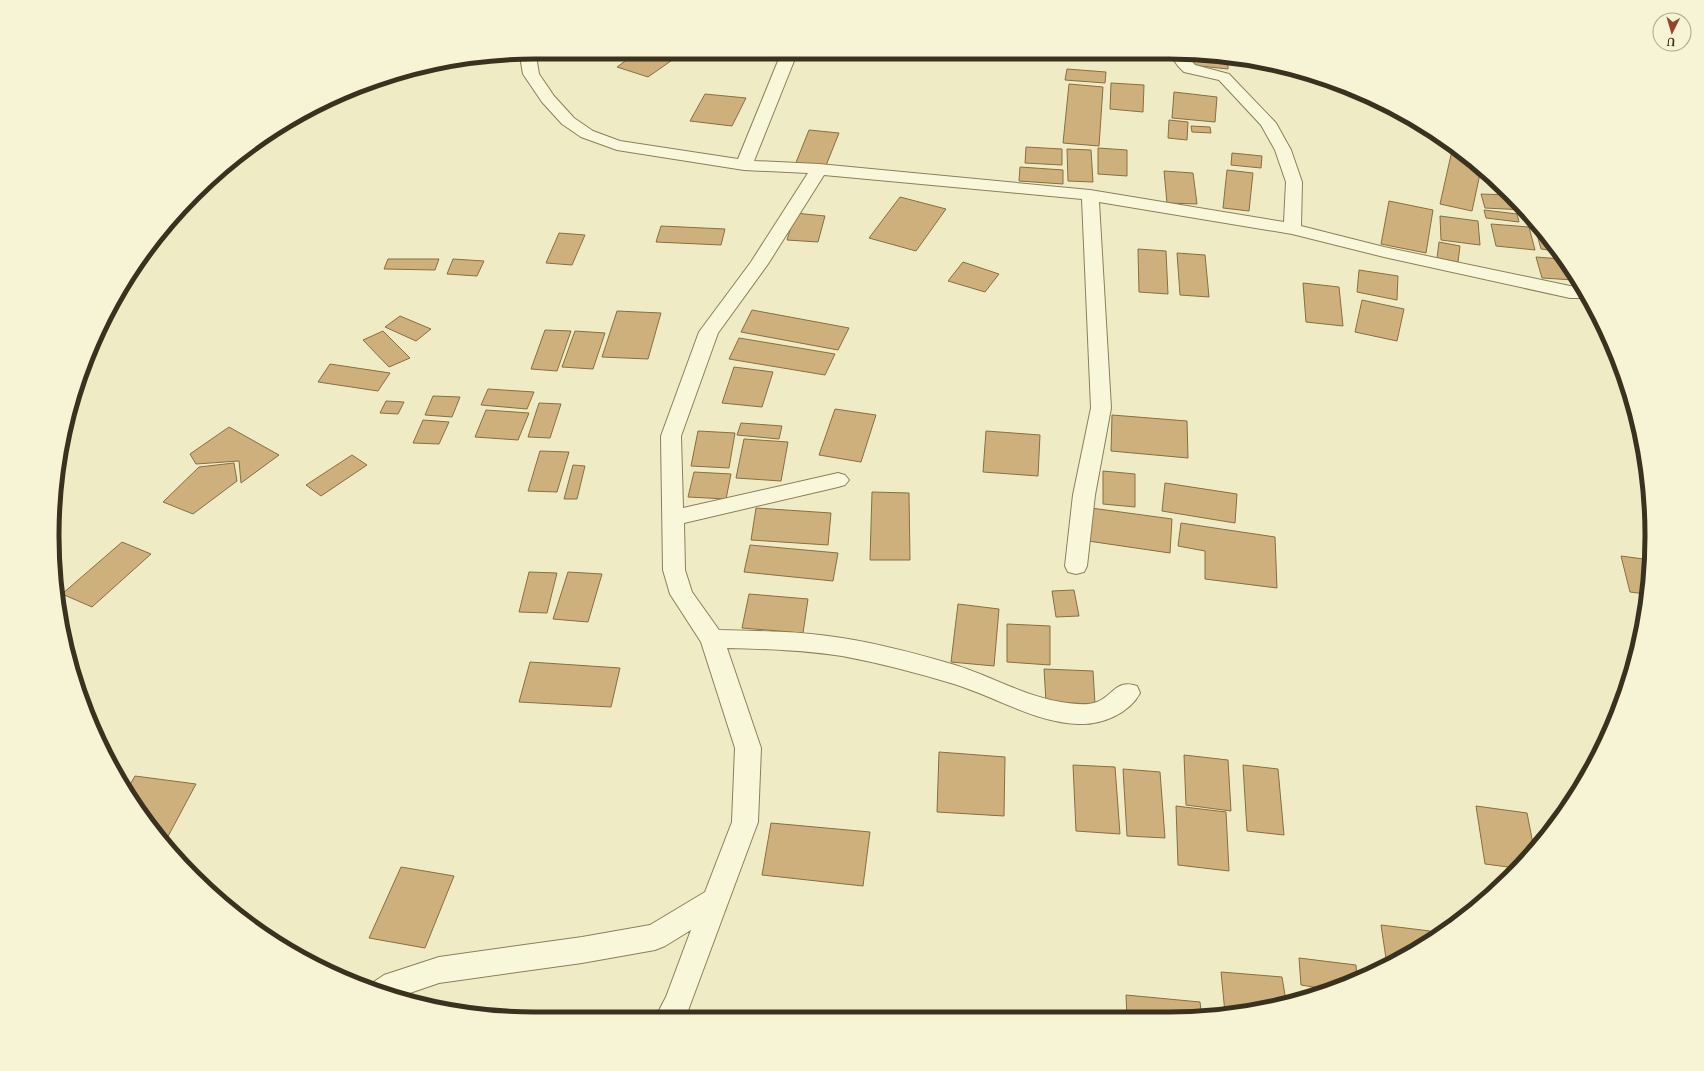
<svg xmlns="http://www.w3.org/2000/svg" width="1704" height="1071" font-family="Merriweather,serif">
<style>
.building{fill:#cdb07b;stroke:#896e40}
.lines{fill:none;stroke-linecap:round;stroke-linejoin:round}
.minor-casing{stroke:#8a7f5b;stroke-width:2}
.minor{fill:#f9f7d9;fill-rule:evenodd}
.rim{fill:none;stroke:#3a321f;stroke-width:5}
</style>
<rect width="100%" height="100%" fill="#efecc5"/>
<g class="building">
<path d="M632,56H678L648,77L617,67Z"/>
<path d="M1191,56H1228V69L1191,65Z"/>
<path d="M1067,69L1106,72L1105,83L1065,80Z"/>
<path d="M1111,83L1144,85L1143,112L1110,109Z"/>
<path d="M1069,84L1103,87L1099,146L1063,143Z"/>
<path d="M1174,92L1217,97L1215,122L1172,118Z"/>
<path d="M705,94L746,98L732,126L690,121Z"/>
<path d="M1169,120L1188,122L1187,140L1168,138Z"/>
<path d="M1191,126L1210,127L1211,133L1192,132Z"/>
<path d="M809,130L839,133L825,168L795,165Z"/>
<path d="M1453,146L1463,152L1481,169L1472,211L1440,204Z"/>
<path d="M1026,147L1062,149V165L1025,163Z"/>
<path d="M1098,148L1127,150V176L1098,174Z"/>
<path d="M1067,149L1091,150L1093,182L1068,181Z"/>
<path d="M1232,153L1262,156L1261,168L1231,165Z"/>
<path d="M1020,167L1063,170V184L1019,181Z"/>
<path d="M1227,170L1253,173L1249,211L1223,208Z"/>
<path d="M1164,171L1193,173L1197,204L1167,203Z"/>
<path d="M1481,194L1509,195L1525,210L1485,208Z"/>
<path d="M900,197L946,209L916,251L869,238Z"/>
<path d="M1389,201L1433,210L1426,253L1381,244Z"/>
<path d="M1484,210L1517,214L1519,222L1486,218Z"/>
<path d="M795,213L825,216L818,242L787,240Z"/>
<path d="M1440,216L1478,221L1480,245L1441,240Z"/>
<path d="M1533,220H1534L1556,251L1541,249Z"/>
<path d="M1491,224L1529,227L1535,250L1496,246Z"/>
<path d="M661,226L725,229L721,245L656,242Z"/>
<path d="M559,233L585,235L572,265L546,263Z"/>
<path d="M1439,242L1460,246L1458,262L1437,258Z"/>
<path d="M1138,249L1166,251L1168,294L1139,292Z"/>
<path d="M1177,253L1205,255L1209,297L1180,295Z"/>
<path d="M1536,257L1562,259L1571,271L1574,280L1542,278Z"/>
<path d="M388,259H439L435,270L384,269Z"/>
<path d="M453,259L484,261L477,276L447,274Z"/>
<path d="M963,262L999,274L985,292L948,281Z"/>
<path d="M1359,270L1398,276L1397,300L1357,292Z"/>
<path d="M1303,283L1339,287L1343,326L1306,322Z"/>
<path d="M1362,300L1404,309L1397,341L1355,332Z"/>
<path d="M752,310L849,328L838,350L741,332Z"/>
<path d="M617,311L661,313L648,359L602,357Z"/>
<path d="M400,316L431,329L416,341L385,327Z"/>
<path d="M545,330L571,331L557,371L531,369Z"/>
<path d="M383,331L410,358L389,367L363,340Z"/>
<path d="M575,331L605,333L593,369L562,367Z"/>
<path d="M739,338L835,354L825,375L729,359Z"/>
<path d="M330,364L390,373L378,391L318,382Z"/>
<path d="M734,367L773,372L762,407L722,403Z"/>
<path d="M488,389L534,392L527,409L481,405Z"/>
<path d="M433,396L460,397L452,417L425,415Z"/>
<path d="M386,401L404,402L398,414L380,413Z"/>
<path d="M539,403L561,404L550,438L528,437Z"/>
<path d="M835,409L876,415L861,462L819,455Z"/>
<path d="M486,410L529,413L518,440L475,437Z"/>
<path d="M1112,415L1187,421L1188,458L1111,451Z"/>
<path d="M423,420L449,422L439,444L413,443Z"/>
<path d="M741,423L782,426L779,439L737,435Z"/>
<path d="M229,427L279,455L241,483L239,461L196,464L190,454Z"/>
<path d="M698,431L735,433L729,468L691,466Z"/>
<path d="M986,431L1040,435L1038,476L983,472Z"/>
<path d="M744,439L788,442L781,481L736,478Z"/>
<path d="M540,451L569,452L557,492L528,491Z"/>
<path d="M352,455L367,465L321,496L306,485Z"/>
<path d="M234,463L237,481L193,514L163,502L199,467Z"/>
<path d="M573,465L585,466L577,499H564Z"/>
<path d="M1103,471L1135,474V507L1103,504Z"/>
<path d="M694,472L731,474L726,499L688,497Z"/>
<path d="M1165,483L1237,494L1235,523L1162,511Z"/>
<path d="M872,492L909,493L910,560H870Z"/>
<path d="M756,508L831,513L828,545L751,540Z"/>
<path d="M1091,508L1172,519L1170,553L1088,541Z"/>
<path d="M1181,523L1275,537L1277,588L1205,579V551L1178,546Z"/>
<path d="M122,542L151,554L92,607L62,594Z"/>
<path d="M750,545L838,553L833,581L744,572Z"/>
<path d="M1621,556L1651,560L1646,594L1630,592Z"/>
<path d="M529,572L557,573L547,613L519,612Z"/>
<path d="M568,572L602,574L588,622L553,619Z"/>
<path d="M1074,590L1079,616L1056,617L1052,591Z"/>
<path d="M749,594L808,599L803,633L742,628Z"/>
<path d="M958,604L999,609L994,666L951,662Z"/>
<path d="M1007,624L1050,626V665L1007,662Z"/>
<path d="M530,662L620,668L611,707L519,702Z"/>
<path d="M1044,669L1093,671L1095,704L1046,702Z"/>
<path d="M939,752L1005,757L1004,816L937,812Z"/>
<path d="M1184,755L1228,760L1231,811L1186,805Z"/>
<path d="M1073,765L1115,767L1120,834L1076,831Z"/>
<path d="M1243,765L1278,769L1284,835L1247,831Z"/>
<path d="M1123,769L1160,772L1165,838L1127,836Z"/>
<path d="M135,776L196,784L165,842L152,830L127,790Z"/>
<path d="M1176,806L1226,812L1229,871L1178,865Z"/>
<path d="M1476,806L1527,813L1534,849L1516,868L1485,864Z"/>
<path d="M771,823L870,832L863,886L762,875Z"/>
<path d="M401,867L454,876L425,948L369,938Z"/>
<path d="M1381,925L1430,931L1432,939L1410,954L1387,965Z"/>
<path d="M1299,958L1356,965L1357,978L1332,990L1301,985Z"/>
<path d="M1221,972L1282,977L1286,1001L1225,1013Z"/>
<path d="M1126,995L1200,1002L1202,1018H1127Z"/>
</g>
<g class="lines">
<defs>
<path id="minor" d="M520,56H536L539,74L554,96L574,118L593,131L620,141L738,159L780,56H796L754,161L819,164L1090,190L1284,222L1286,182L1275,150L1261,125L1219,80L1184,72L1178,66L1171,56H1187L1195,65L1229,74L1276,123L1291,150L1302,182L1301,226L1384,247L1570,286L1582,287L1589,298H1570L1384,257L1292,234L1099,202L1111,408L1095,495L1087,566L1084,572L1076,574L1068,572L1065,566L1073,495L1091,408L1082,199L824,175L768,264L718,333L681,436L683,508L838,473L845,475L849,480L845,485L838,487L684,523L685,570L692,592L719,630C755,631 792,631 828,636C870,641 914,653 955,665C991,676 1024,696 1061,702C1072,704 1087,706 1097,702C1114,695 1116,679 1137,686L1140,693C1129,714 1101,725 1078,724C1034,722 996,697 954,684C918,673 879,663 842,656C804,650 765,649 727,648L761,748L758,822L686,1016H656L666,997L691,930L665,946L655,950L582,963L439,983L401,996L372,988L375,981L384,975L439,957L582,937L650,925L705,892L732,822L735,748L701,642L670,594L663,570L661,436L699,332L751,262L808,173L744,170L617,150L581,137L562,124L542,102L523,74Z"/>
</defs>
<use href="#minor" class="minor-casing"/>
<use href="#minor" class="minor"/>
</g>
<path d="M0 0H1704V1071H0ZM535 59H1169A476 476 0 0 1 1645 535V536A476 476 0 0 1 1169 1012H535A476 476 0 0 1 59 536V535A476 476 0 0 1 535 59Z" fill="#f6f4d5" fill-rule="evenodd"/>
<path class="rim" d="M535 59H1169A476 476 0 0 1 1645 535V536A476 476 0 0 1 1169 1012H535A476 476 0 0 1 59 536V535A476 476 0 0 1 535 59Z"/>
<g transform="translate(1672 32) rotate(185)"><circle r="19" fill="#f6f4d5" stroke="#aba68c"/>
<path d="M0-3L7 15L0 10L-7 15Z" fill="#99432a"/>
<text y="-6" font-size="11" font-weight="bold" text-anchor="middle" fill="#3a321f">U</text>
</g>
</svg>
